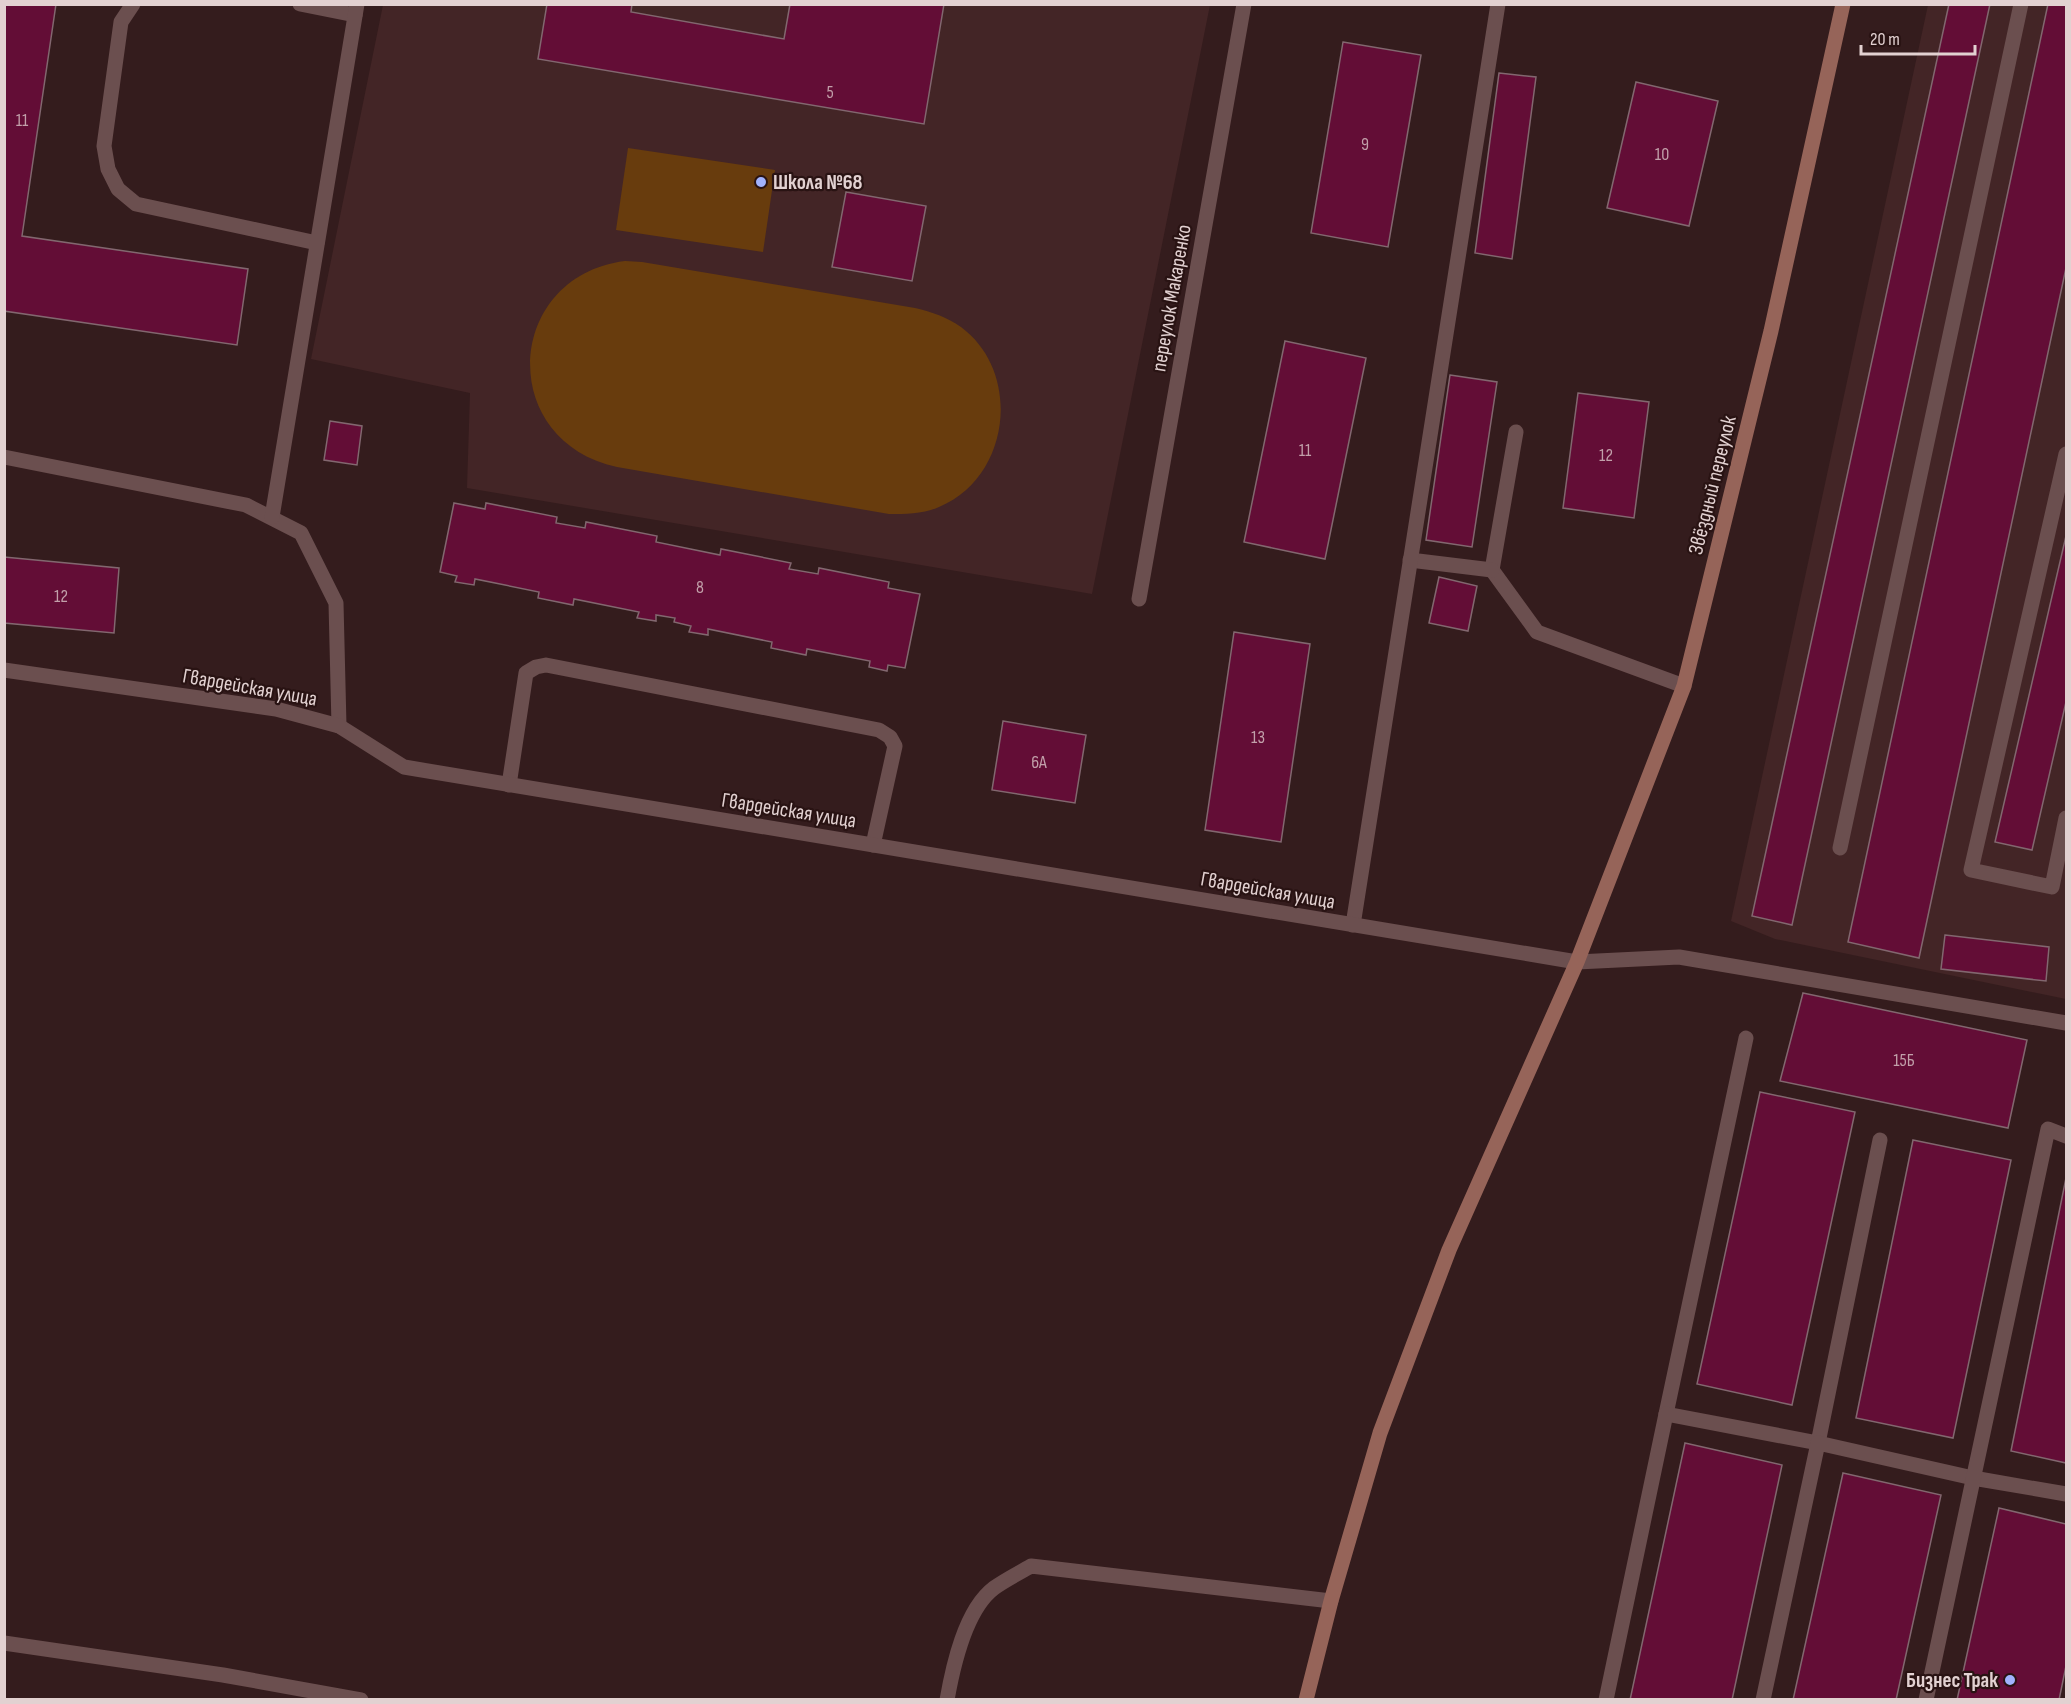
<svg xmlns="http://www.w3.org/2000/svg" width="2071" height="1704" font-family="'Sofia Sans Condensed',sans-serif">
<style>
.built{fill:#432526}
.green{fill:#683c0d}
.building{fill:#630d36;stroke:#82676f;stroke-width:1.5}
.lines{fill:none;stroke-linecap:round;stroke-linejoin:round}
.lane{stroke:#6b4f4f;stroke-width:15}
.street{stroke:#6b4f4f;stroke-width:15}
.secondary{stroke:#966459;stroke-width:15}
.poi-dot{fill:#a1b2fd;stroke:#291313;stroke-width:2}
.labels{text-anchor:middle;stroke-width:4.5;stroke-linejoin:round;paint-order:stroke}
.number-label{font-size:18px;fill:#c2a0aa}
.poi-label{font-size:21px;font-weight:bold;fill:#e2d1d1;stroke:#291313;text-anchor:start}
.street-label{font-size:21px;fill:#e2d1d1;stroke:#291313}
</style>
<rect width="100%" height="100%" fill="#341c1d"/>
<g class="built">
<path d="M383,5H1210L1092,594L467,488L470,393L311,359Z"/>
<path d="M1928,5H2066V999L1775,939L1731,921Z"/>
</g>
<g class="green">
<path d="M628,148L775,170L763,252L616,230Z"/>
<path d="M625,261L642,262L915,308C932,312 947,317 961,327C1023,373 1010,478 939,507C923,514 906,514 889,514L617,467C495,440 505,276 625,261Z"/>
</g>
<g class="building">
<path d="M4,4H56L22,236L248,269L237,345L4,311Z"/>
<path d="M547,4H632L631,12L784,39L790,4H944L924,124L538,59Z"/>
<path d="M1949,4H1990L1792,925L1752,916Z"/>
<path d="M2048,4H2066V268L1919,958L1848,942Z"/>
<path d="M1343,42L1421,55L1388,247L1311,233Z"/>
<path d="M1499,73L1536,77L1512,259L1475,253Z"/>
<path d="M1636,82L1718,101L1689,226L1607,208Z"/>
<path d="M846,192L926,206L912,281L832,267Z"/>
<path d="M1285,341L1366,358L1325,559L1244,542Z"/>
<path d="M1450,375L1497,382L1472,547L1426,540Z"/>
<path d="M1578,393L1649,402L1634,518L1563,508Z"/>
<path d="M330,421L362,426L357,465L324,460Z"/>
<path d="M454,503L485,509L486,503L557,517L556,523L585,528L586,522L657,536L656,542L720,555L721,549L791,563L789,569L818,574L819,568L889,582L888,588L920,594L905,668L888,665L887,671L869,667L870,661L807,649L806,655L771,648L772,642L708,629V635L689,632L691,626L674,622L675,618L656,615V621L637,618L639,612L574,599L573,605L538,598L539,592L475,579L474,585L455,582L457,576L440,572Z"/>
<path d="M2066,536V702L2032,850L1995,842Z"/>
<path d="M4,557L119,568L114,633L4,623Z"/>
<path d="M1439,577L1477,586L1468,631L1429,623Z"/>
<path d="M1234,632L1310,644L1281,842L1205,830Z"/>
<path d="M1003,721L1086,735L1075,803L992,790Z"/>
<path d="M1945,935L2049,947L2046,981L1941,969Z"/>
<path d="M1803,993L2027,1040L2008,1128L1780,1081Z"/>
<path d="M1760,1092L1855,1112L1792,1405L1697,1384Z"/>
<path d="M1913,1140L2011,1160L1953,1438L1856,1418Z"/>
<path d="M2066,1178V1463L2011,1451Z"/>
<path d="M1685,1443L1782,1465L1732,1700H1630Z"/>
<path d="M1843,1473L1941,1495L1896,1700H1793Z"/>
<path d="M1999,1508L2066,1524V1666L2059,1700H1957Z"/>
</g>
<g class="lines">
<g class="lane">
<path d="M133,4L121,22L104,146L108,169L118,189L136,204L317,243"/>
<path d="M300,4L355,15"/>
<path d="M1516,432L1492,570L1537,632L1684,686"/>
<path d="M2066,454L1971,870L2052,887L2066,818"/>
<path d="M4,457L246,505L301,533L336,603L339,726"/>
<path d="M272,517L357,4"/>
<path d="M1410,560L1492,570"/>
<path d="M509,785L526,673L536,667L546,665L879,730L890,737L895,746L873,845"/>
<path d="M1840,848L2021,4"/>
<path d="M1353,925L1498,4"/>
<path d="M1577,962L1679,957L2066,1023"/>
<path d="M1666,1414L1746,1038"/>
<path d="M1606,1700L1666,1414L1818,1443L1880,1140"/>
<path d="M1763,1700L1818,1443L1973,1478L2066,1494"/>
<path d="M1926,1700L2048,1129L2066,1136"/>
</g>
<g class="street">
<path d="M1139,599L1244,4"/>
<path d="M4,670L276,709L339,726L404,767L1577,962"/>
<path d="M4,1643L223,1675L361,1700"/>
<path d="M947,1700C953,1666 965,1610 994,1588C1005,1580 1019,1573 1031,1566L1331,1601"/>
</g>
<path class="secondary" d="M1306,1700L1331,1601L1380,1433L1449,1250L1577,962L1684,686L1771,331L1843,4"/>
</g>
<g class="poi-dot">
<circle cx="761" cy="182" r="6"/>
<circle cx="2010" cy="1680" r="6"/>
</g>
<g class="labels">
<g class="number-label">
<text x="830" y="98">5</text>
<text x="22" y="126">11</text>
<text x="1365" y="150">9</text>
<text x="1662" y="160">10</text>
<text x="1305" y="456">11</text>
<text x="1606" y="461">12</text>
<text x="700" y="593">8</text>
<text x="61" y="602">12</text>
<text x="1258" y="743">13</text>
<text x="1039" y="768">6А</text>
<text x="1904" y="1066">15Б</text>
</g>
<g class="poi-label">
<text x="773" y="189">Школа №68</text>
<text x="1998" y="1687" text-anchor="end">Бизнес Трак</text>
</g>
<g class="street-label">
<text transform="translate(1171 298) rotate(-80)" y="7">переулок Макаренко</text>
<text transform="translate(1712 485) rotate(-76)" y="7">Звёздный переулок</text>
<text transform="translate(250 687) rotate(10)" y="7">Гвардейская улица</text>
<text transform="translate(789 810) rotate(9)" y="7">Гвардейская улица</text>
<text transform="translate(1268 890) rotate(10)" y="7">Гвардейская улица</text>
</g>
</g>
<rect width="2071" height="1704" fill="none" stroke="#e2d1d1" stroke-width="12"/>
<path d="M1861 45v9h114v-9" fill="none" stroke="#e2d1d1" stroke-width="3"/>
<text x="1870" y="45" font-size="18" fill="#e2d1d1" stroke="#291313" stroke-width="4.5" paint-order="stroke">20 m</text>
</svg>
